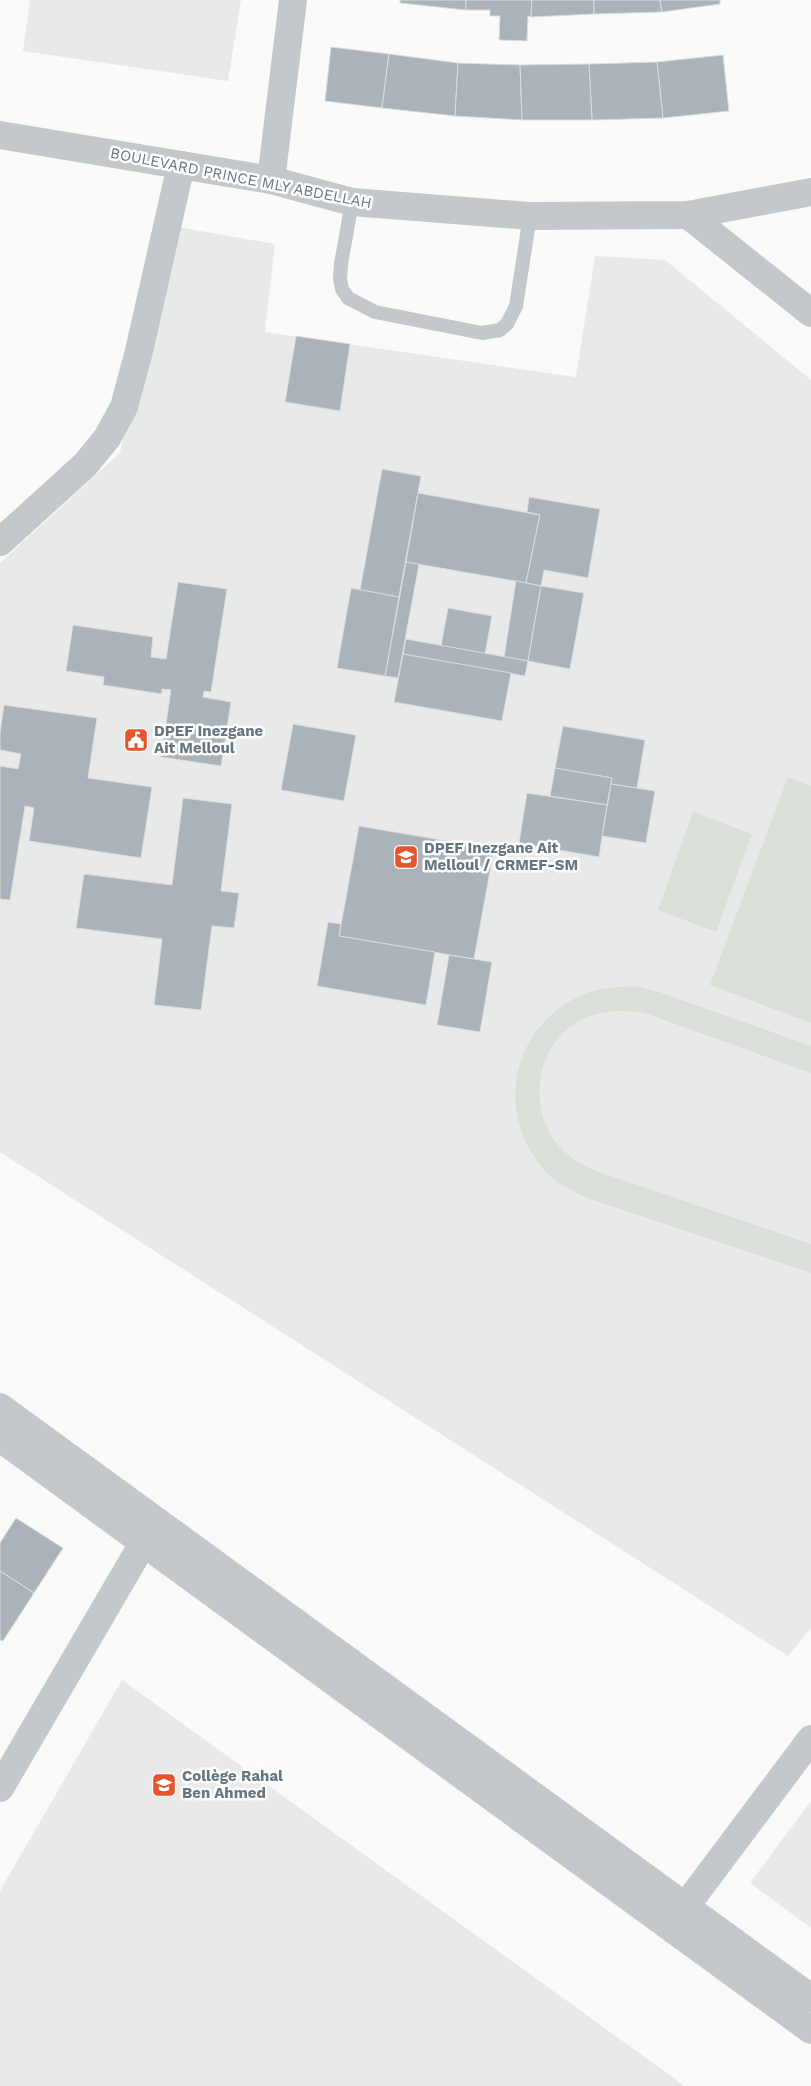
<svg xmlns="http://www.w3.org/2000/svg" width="811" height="2086" font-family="'Work Sans',sans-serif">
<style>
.built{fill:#e8e9e9}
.green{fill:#dadfd7}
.building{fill:#aab3b9;stroke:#dcdcda}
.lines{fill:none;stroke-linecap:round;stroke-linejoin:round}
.lane{stroke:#c3c8cc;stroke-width:14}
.street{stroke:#c3c8cc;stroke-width:28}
.labels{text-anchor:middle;stroke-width:5;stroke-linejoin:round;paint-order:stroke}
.street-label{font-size:15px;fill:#657683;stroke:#fff}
.poi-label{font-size:15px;font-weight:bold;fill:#657683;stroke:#fff;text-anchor:start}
</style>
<rect width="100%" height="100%" fill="#fafaf8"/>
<g class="built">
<path d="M30,0H241L228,81L23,51Z"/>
<path d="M161,224L275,244L265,332L576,377L595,256L665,260L811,380V1628L788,1656L0,1152V563L120,453Z"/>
<path d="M122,1680L685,2086H0V1891Z"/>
<path d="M811,1801V1928L750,1883Z"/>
</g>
<g class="green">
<path d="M788,777L811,786V1023L710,985Z"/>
<path d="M693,812L752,834L716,932L658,910Z"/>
<path d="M636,986L659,992L811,1046V1073L645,1013C625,1010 607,1010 588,1017C535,1037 523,1113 564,1151C573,1160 584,1166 596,1171L811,1244V1273L587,1198C572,1191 557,1184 546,1172C492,1113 512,1022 587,993C602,987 619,987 636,986Z"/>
</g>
<g class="building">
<path d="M400,0H466V10L400,3Z"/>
<path d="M466,0H532L531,17L528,16L527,41L499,40L500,16H490V10H466Z"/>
<path d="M532,0H594V14L531,17Z"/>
<path d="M594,0H660L662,12L594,14Z"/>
<path d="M660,0H720V4L662,12Z"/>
<path d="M331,47L389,54L382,108L325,101Z"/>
<path d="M389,54L458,63L455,116L382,108Z"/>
<path d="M723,55L729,111L663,118L657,62Z"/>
<path d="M657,62L663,118L592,120L589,64Z"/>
<path d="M458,63L520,65L522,120L455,116Z"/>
<path d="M589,64L592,120H522L520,65Z"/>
<path d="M296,336L350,344L340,411L285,402Z"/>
<path d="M382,469L421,476L399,597L360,590Z"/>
<path d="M418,493L540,515L526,583L406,562Z"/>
<path d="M529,497L600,509L588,578L544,570L541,586L526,583L540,515L527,512Z"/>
<path d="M406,562L419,564L398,678L385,676Z"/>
<path d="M516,581L541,586L528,661L504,657Z"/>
<path d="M178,582L227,589L211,692L204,691L203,697L231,702L221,766L161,757L171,690L162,689V694L103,685L104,677L66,671L73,625L153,637L151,657L166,659Z"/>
<path d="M541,586L584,593L570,669L528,661Z"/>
<path d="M351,588L399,597L385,676L337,668Z"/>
<path d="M448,608L492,616L485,654L441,646Z"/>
<path d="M406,639L528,661L525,676L403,654Z"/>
<path d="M403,654L511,673L502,721L394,702Z"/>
<path d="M4,705L97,718L88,778L152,787L141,858L29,841L34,808L25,806L10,900L0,899V766L18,769L21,754L0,750V733Z"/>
<path d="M293,724L356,735L344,801L281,790Z"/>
<path d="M563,726L645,740L637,788L611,784L612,778L555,768Z"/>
<path d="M555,768L612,778L607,805L550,796Z"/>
<path d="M611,784L655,791L646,843L602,836Z"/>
<path d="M527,793L607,805L599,857L519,843Z"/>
<path d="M183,798L232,804L221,891L239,893L234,928L212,926L201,1010L154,1005L162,939L76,928L84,874L172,885Z"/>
<path d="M359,826L494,849L474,959L339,936Z"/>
<path d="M328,922L341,924L339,936L435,952L426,1005L317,986Z"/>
<path d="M449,955L492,962L480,1032L437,1025Z"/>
<path d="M16,1518L63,1548L34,1593L0,1571V1543Z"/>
<path d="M0,1571L34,1593L3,1641L0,1640Z"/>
</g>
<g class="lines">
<path class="lane" d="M352,202L341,264L340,279L342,289L348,298L375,312L482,333L500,330L507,324L516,306L530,216"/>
<g class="street">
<path d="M0,135L271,180L352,202L530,216L688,215L811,192"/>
<path d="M271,180L293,0"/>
<path d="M688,215L811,313"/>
<path d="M0,542L85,465L107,438L124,407L139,351L181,165"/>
<path d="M0,1407L811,1998"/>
<path d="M0,1438L811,2030"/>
<path d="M0,1788L152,1528"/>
<path d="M685,1907L811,1739"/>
</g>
</g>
<defs>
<symbol id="civic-square" viewBox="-11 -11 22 22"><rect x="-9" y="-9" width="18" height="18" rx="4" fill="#e4572e" stroke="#fff"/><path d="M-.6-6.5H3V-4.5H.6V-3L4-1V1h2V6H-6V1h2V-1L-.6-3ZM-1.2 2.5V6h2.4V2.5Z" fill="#fff"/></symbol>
<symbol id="school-square" viewBox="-11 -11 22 22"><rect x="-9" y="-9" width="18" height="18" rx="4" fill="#e4572e" stroke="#fff"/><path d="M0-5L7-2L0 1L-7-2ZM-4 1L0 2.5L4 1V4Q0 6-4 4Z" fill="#fff"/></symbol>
</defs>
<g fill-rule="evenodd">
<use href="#civic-square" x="122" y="726" width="28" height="28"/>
<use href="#school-square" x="392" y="843" width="28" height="28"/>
<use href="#school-square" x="150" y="1771" width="28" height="28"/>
</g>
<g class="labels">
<g class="street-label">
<text transform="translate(241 178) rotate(11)" y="5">BOULEVARD PRINCE MLY ABDELLAH</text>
</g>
<g class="poi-label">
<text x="154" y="736">DPEF Inezgane<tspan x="154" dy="17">Ait Melloul</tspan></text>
<text x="424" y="853">DPEF Inezgane Ait<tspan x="424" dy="17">Melloul / CRMEF-SM</tspan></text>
<text x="182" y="1781">Collège Rahal<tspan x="182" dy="17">Ben Ahmed</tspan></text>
</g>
</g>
</svg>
